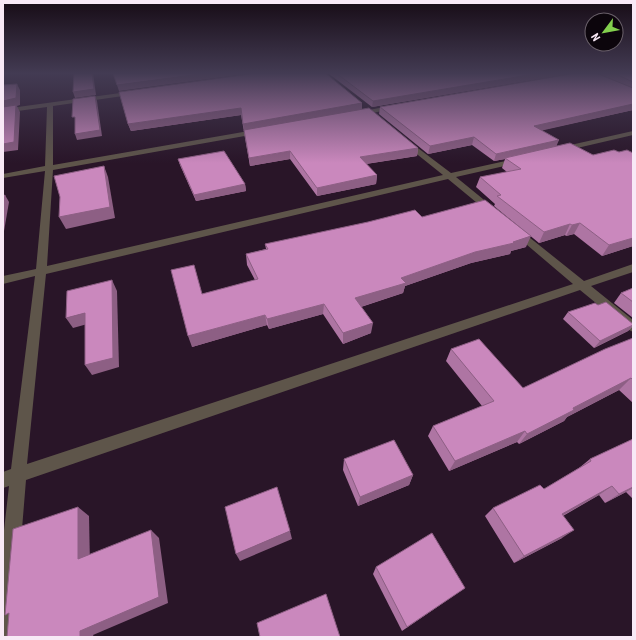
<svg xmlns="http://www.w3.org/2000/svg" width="636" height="640" font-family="'Roboto Condensed',sans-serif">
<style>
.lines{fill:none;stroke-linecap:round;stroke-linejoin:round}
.street{fill:#5e554a;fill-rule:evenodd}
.wall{fill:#ae75a3}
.shaded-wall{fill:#8d5f84}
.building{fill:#ca88bd;stroke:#8d5f84}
</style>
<rect width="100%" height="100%" fill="#291528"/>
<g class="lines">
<g class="street">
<path d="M135,91L138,93L137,94L53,106V165L261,129L265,131L261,133L53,170L47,266L443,175L403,143L402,141L406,139L451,173L519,158L523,160L522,162L456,177L494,208L496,210L491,213L488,212L448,179L46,274L27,464L573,284L513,233L511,231L513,229H519L584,281L633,264V272L591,286L633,320V332L629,330L580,290L26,480L18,578L16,637H3V539L9,486L3,488V472L11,469L35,276L3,284V276L36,269L45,171L3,178V174L45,166L47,107L3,113V109Z"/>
<path d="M395,105L397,106V108L358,116L355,114L358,112Z"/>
<path d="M633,131V135L560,152L556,150L557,148Z"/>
</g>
</g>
<g class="wall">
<path d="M257,73L362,109L418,148L417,156L366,164L377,175L376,184L317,196L290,159L250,166L241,115L131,131L128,124Z"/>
<path d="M328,73H573L372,107Z"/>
<path d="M598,73H633V110L542,130L557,146L593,155L619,152L633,153V246L602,256L574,234L566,236L565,235L539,243L494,206L495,204L476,187L480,177L507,172L502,168L505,159L494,161L472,145L428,154L379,114L380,107L606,77Z"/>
<path d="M178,159L245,184L246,191L196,201L180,165Z"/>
<path d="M422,217L526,247L511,251L510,254L471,263L405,286L403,293L361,307L371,333L343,344L323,314L269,329L267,325L192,347L202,294L255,280L247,265L246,254L266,249L265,244Z"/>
<path d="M633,288V318L614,303L621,293Z"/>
<path d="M598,305L633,325V326L628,331L594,348L563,319L568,312Z"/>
<path d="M633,338V403L619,390L567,417L564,421L519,444L517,442L449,471L428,436L433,426L482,406L446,361L451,349L523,388Z"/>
<path d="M633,439V499L626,492L605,503L599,495L563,516L562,538L514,563L485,516L493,508L544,489L579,468L590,459Z"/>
<path d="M344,459L413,475L409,485L358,506L343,470Z"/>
<path d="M376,567L465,588L402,631L373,574Z"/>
</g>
<g class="shaded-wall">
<path d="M92,73H93L96,95L75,98L73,92Z"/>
<path d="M208,73H253L119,91L117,85Z"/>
<path d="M540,73H573L372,107L373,101Z"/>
<path d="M17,84L20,90V105L17,106L20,112L18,150L3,152V101Z"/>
<path d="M95,96L97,101L102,136L77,140L75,134Z"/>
<path d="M362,103V110L244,130L243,124Z"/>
<path d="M633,104V110L531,133L534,126Z"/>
<path d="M241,108V115L131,131L128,124Z"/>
<path d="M474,137L472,145L428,154L430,146Z"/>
<path d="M559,140L556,147L505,158V159L494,161L496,154Z"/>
<path d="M418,148L417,156L359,165L360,157Z"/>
<path d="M290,151V159L250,166L249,158Z"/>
<path d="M104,166L108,177L115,218L66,229L59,217Z"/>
<path d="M377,175L376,184L317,196V188Z"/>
<path d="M245,184L246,191L196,201L194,195Z"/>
<path d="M5,195L9,202L3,237V207Z"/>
<path d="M580,223L574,234L566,236L572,225Z"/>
<path d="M570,224L565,235L539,243L544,232Z"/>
<path d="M531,236L526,247L511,251L510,254L471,263L405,286L403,293L354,309L355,298L401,278L475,252Z"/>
<path d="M633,238V246L602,256L609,245Z"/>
<path d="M112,280L117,291L119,367L92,375L85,365Z"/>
<path d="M324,304L323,314L269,329L267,319Z"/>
<path d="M85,313L91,323L73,328L66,318Z"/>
<path d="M265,315L267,325L192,347L188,336Z"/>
<path d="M373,323L371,333L343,344V333Z"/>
<path d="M633,325L628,331L594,348L600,341Z"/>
<path d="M631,378L619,390L567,417L564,421L519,444L527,434L573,408Z"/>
<path d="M525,431L517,442L449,471L455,461Z"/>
<path d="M413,475L409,485L358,506L360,497Z"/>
<path d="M612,486L599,495L551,522L562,514Z"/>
<path d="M633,487V488L626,492L605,503L619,494Z"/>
<path d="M78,507L89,516L90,566L78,559Z"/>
<path d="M151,530L159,538L168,603L93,635L94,637H80V631Z"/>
<path d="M574,530L562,538L514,563L524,556Z"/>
<path d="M290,531L292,539L240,561L236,554Z"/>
</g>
<g class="building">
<path d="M74,73H92L94,89L73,92Z"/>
<path d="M113,73H208L117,85Z"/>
<path d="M257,73H325L362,103L243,124L241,108L128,124L119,92Z"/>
<path d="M336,73H540L373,101Z"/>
<path d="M576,73H596L633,88V104L534,126L559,140L496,154L474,137L430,146L380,107Z"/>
<path d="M614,73H633V82Z"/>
<path d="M17,84L16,98L3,101V85Z"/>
<path d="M95,96L100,130L75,134V117H72L73,99Z"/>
<path d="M16,105L14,142L3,144V107Z"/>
<path d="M369,108L418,148L360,157L377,175L317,188L290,151L249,158L244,130Z"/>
<path d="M570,143L593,155L614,150L619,152L627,150L633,153V238L609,245L580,223L572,225L570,224L544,232L497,196L501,195L480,177L521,169L505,158Z"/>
<path d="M224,151L245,184L194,195L178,159Z"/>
<path d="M104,166L110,207L59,217L60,197L54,176Z"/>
<path d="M5,195L3,207V196Z"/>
<path d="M485,200L531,236L513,242L514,243L475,252L401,278L406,283L355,298L373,323L343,333L324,304L267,319L265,315L188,336L171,270L194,265L202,294L258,279L246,254L268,249L265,244L368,222L415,210L422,217Z"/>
<path d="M112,280L113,358L85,365V313L66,318L67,291Z"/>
<path d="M633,288V302L621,293Z"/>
<path d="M606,302L633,324V325L600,341L568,312L595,303L598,305Z"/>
<path d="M633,338V380L631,378L573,408L574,410L527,434L525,431L455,461L433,426L494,401L451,349L479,339L523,388L605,349Z"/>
<path d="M633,439V487L619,494L612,486L562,514L574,530L524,556L493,508L540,485L544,489L591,461L590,459Z"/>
<path d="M394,440L413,475L360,497L344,459Z"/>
<path d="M277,487L290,531L236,554L225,507Z"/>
<path d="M78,507V559L151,530L159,597L80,631V637H7L9,613L5,615L13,529Z"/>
<path d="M432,533L465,588L407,627L376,567Z"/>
<path d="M326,594L340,637H260L257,623Z"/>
</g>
<linearGradient id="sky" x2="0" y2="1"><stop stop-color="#170c16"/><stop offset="0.45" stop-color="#433b53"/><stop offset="1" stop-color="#433b53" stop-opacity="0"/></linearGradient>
<rect width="636" height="163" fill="url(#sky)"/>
<rect width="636" height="640" fill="none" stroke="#f8e9f6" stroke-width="8"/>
<g transform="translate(604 32) rotate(238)"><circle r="19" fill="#0c050c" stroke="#6a606a"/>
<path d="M0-3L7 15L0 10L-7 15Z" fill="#83d04e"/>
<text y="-6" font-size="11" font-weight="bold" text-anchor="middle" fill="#f8e9f6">N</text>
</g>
</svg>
